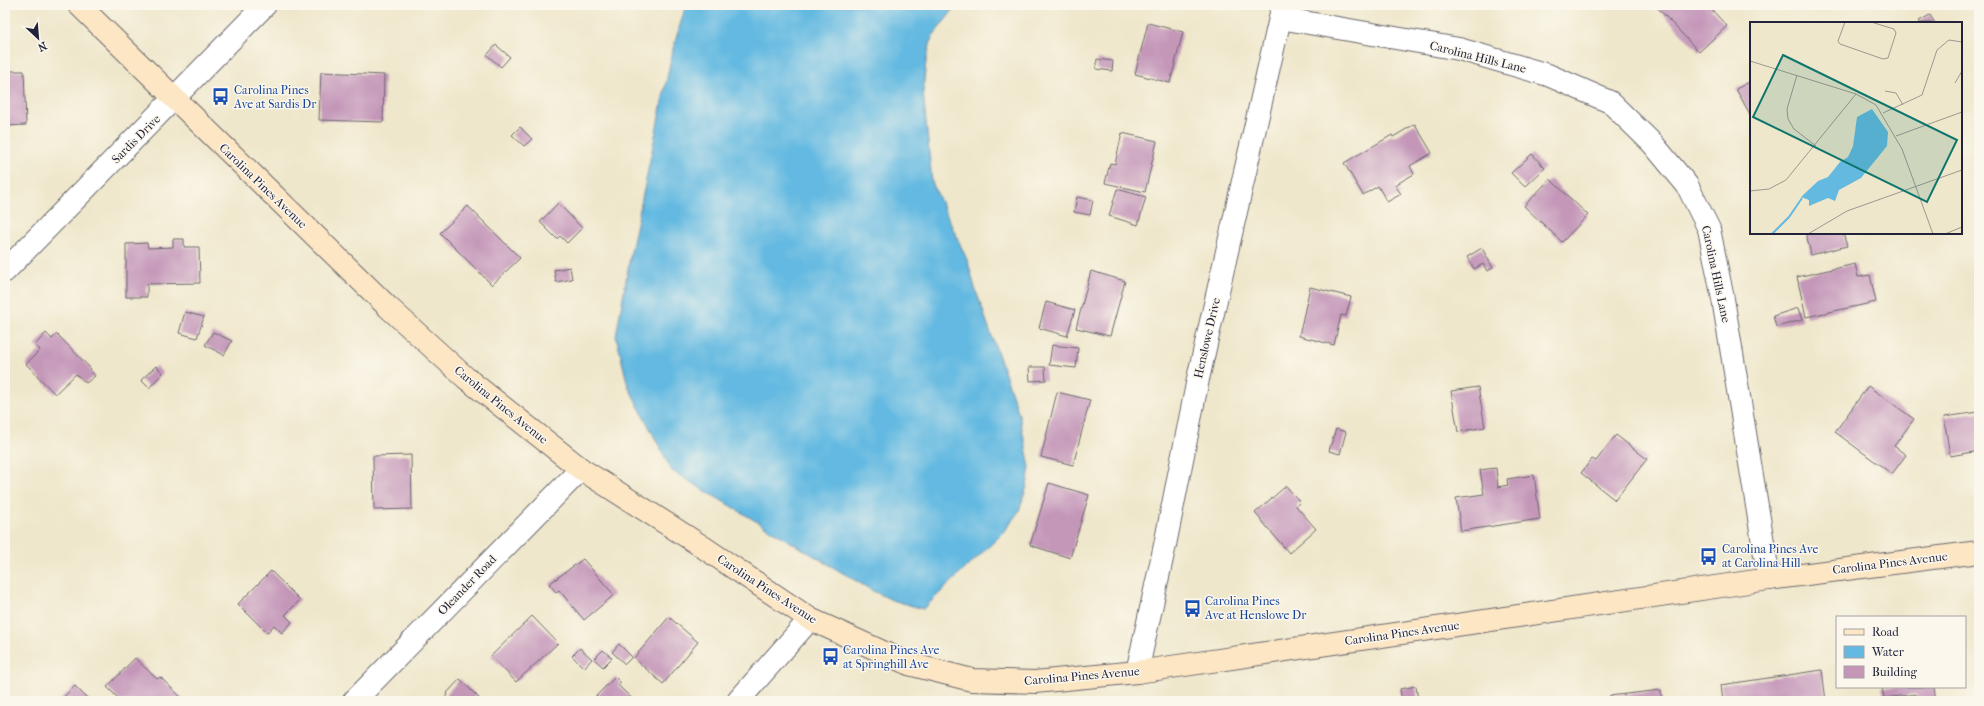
<svg xmlns="http://www.w3.org/2000/svg" width="1984" height="706" font-family="'IM FELL French Canon',serif">
<style>
.water{fill:#64b9e1;stroke:#436e8e}
.building{fill:#c497b9}
.lines{fill:none;stroke-linecap:round;stroke-linejoin:round}
.street-casing{stroke:#6a676d;stroke-width:24}
.secondary-casing{stroke:#6a676d;stroke-width:24}
.street{stroke:#fff;stroke-width:22}
.secondary{stroke:#fce6c4;stroke-width:22}
.labels{text-anchor:middle;stroke-width:3;stroke-linejoin:round;paint-order:stroke}
.street-label{font-size:12px;fill:#22223b;stroke:#fbf7ec}
.transit-label{font-size:12px;fill:#164399;stroke:#fbf7ec;text-anchor:start}
.inset-river{fill:none;stroke:#64b9e1;stroke-width:2}
.inset-road{fill:none;stroke:#9d9891;stroke-width:1}
.view{fill:#0f766e;fill-opacity:0.15;stroke:#0f766e;stroke-width:2}
.inset-edge{fill:none;stroke:#22223b;stroke-width:2}
</style>
<rect width="100%" height="100%" fill="#fbf7ec"/>
<filter id="ink" filterUnits="userSpaceOnUse"><feTurbulence type="fractalNoise" baseFrequency=".025" numOctaves="2"/><feDisplacementMap in="SourceGraphic" scale="8" xChannelSelector="R" yChannelSelector="G"/><feConvolveMatrix kernelMatrix="1 2 1 2 8 2 1 2 1" color-interpolation-filters="sRGB"/></filter>
<filter id="wash" filterUnits="userSpaceOnUse"><feTurbulence type="fractalNoise" baseFrequency=".012" numOctaves="4" result="noise"/><feDisplacementMap in="SourceGraphic" scale="16" xChannelSelector="R" yChannelSelector="G"/><feGaussianBlur stdDeviation="0.9" result="paint"/><feColorMatrix in="noise" values="0 0 0 0 0 0 0 0 0 0 0 0 0 0 0 0 0 1.4 0 .05"/><feComposite in="paint" operator="in"/></filter>
<g filter="url(#wash)">
<rect width="100%" height="100%" fill="#efe7cb"/>
<path class="water" d="M686,5H957L932,37L926,61L923,92L932,182L968,262L975,288L1019,414L1030,467L1027,486L1019,511L1003,533L923,609L892,600L873,591L672,471L628,386L616,336L631,252L673,49Z"/>
<g id="blocks">
<g class="building">
<path d="M1655,5H1715L1711,9L1727,26L1699,52Z"/>
<path d="M1930,15L1935,23H1920L1919,21Z"/>
<path d="M1148,23L1183,32L1170,83L1135,74Z"/>
<path d="M496,45L510,57L501,67L487,55Z"/>
<path d="M1097,59L1113,61L1112,71L1096,69Z"/>
<path d="M5,71H24L26,125L5,126Z"/>
<path d="M321,72L384,75L383,122L319,120Z"/>
<path d="M1751,81V116L1736,89Z"/>
<path d="M1415,124L1432,153L1410,166L1414,174L1395,185L1401,194L1387,202L1378,186L1363,195L1344,163L1392,135L1393,137Z"/>
<path d="M520,127L532,139L524,146L512,135Z"/>
<path d="M1122,133L1157,141L1145,192L1105,183L1110,163L1115,164Z"/>
<path d="M1532,154L1545,168L1525,187L1511,173Z"/>
<path d="M1550,179L1588,215L1562,242L1524,206Z"/>
<path d="M1117,189L1146,197L1138,225L1109,216Z"/>
<path d="M1077,197L1093,200L1090,215L1074,212Z"/>
<path d="M558,203L582,228L567,243L560,236L557,239L540,222Z"/>
<path d="M468,206L520,258L492,285L440,233Z"/>
<path d="M1806,233H1843L1847,246L1811,255Z"/>
<path d="M173,239H184V247H199L200,283L147,284V297H126V244L147,243L148,248L173,247Z"/>
<path d="M1482,248L1493,268L1487,271L1483,264L1474,269L1467,257Z"/>
<path d="M1855,264L1858,277L1870,275L1876,302L1806,317L1797,277Z"/>
<path d="M570,267L572,279L556,282L554,270Z"/>
<path d="M1091,271L1125,281L1110,336L1076,328Z"/>
<path d="M1310,287L1351,297L1346,316L1341,315L1334,345L1299,336Z"/>
<path d="M1046,302L1075,310L1067,336L1039,328Z"/>
<path d="M1798,308L1802,320L1776,327L1773,316Z"/>
<path d="M185,312L204,317L197,338L179,333Z"/>
<path d="M213,332L232,341L224,355L205,345Z"/>
<path d="M46,333L52,339L57,334L91,369L90,370L95,376L86,383L76,374L55,394L26,364L40,350L35,345Z"/>
<path d="M1052,345L1078,348L1076,368L1049,365Z"/>
<path d="M156,366L163,373L149,388L141,380Z"/>
<path d="M1029,367H1045L1046,380L1030,381Z"/>
<path d="M1868,386L1914,419L1894,446L1906,455L1892,474L1835,432Z"/>
<path d="M1478,387L1485,427L1458,432L1451,391Z"/>
<path d="M1057,392L1090,400L1073,465L1041,457Z"/>
<path d="M1979,412V451L1950,456L1944,417Z"/>
<path d="M1336,429L1346,432L1340,454L1329,451Z"/>
<path d="M1616,435L1647,459L1615,500L1581,473L1592,459L1596,461Z"/>
<path d="M411,455L412,509L374,510L373,456Z"/>
<path d="M1496,468L1498,487L1508,485L1507,479L1534,475L1540,519L1461,531L1456,498L1484,494L1480,470Z"/>
<path d="M1049,483L1089,495L1070,558L1030,545Z"/>
<path d="M1286,486L1300,502L1296,506L1316,529L1289,553L1255,513Z"/>
<path d="M583,559L614,595L584,620L559,590L556,592L549,584Z"/>
<path d="M271,571L300,600L285,615L292,622L282,633L274,625L267,633L238,604Z"/>
<path d="M532,616L558,643L516,682L491,656Z"/>
<path d="M669,617L698,642L663,684L634,658Z"/>
<path d="M619,644L632,657L625,664L612,652Z"/>
<path d="M580,648L592,659L584,668L572,656Z"/>
<path d="M603,650L612,658L603,667L594,659Z"/>
<path d="M135,658L157,679L160,677L185,701H121L107,687Z"/>
<path d="M1822,670L1826,701H1723L1721,685Z"/>
<path d="M615,677L621,683L618,685L634,701H591Z"/>
<path d="M460,679L482,701H442L448,694L447,693Z"/>
<path d="M75,686L90,701H59Z"/>
<path d="M1416,686L1418,701H1402L1400,689Z"/>
<path d="M1882,687H1934L1936,701H1917L1916,694L1884,698Z"/>
<path d="M1661,690L1662,701H1610L1609,696Z"/>
</g>
</g>
</g>
<g filter="url(#ink)">
<use href="#blocks" fill-opacity="0" stroke="#6a676d" stroke-width="1"/>
<g class="lines">
<defs>
<g id="street">
<path d="M1280,18L1459,49L1548,75L1610,102L1653,144L1687,185L1709,229L1723,299L1769,579"/>
<path d="M5,271L265,5"/>
<path d="M1137,672L1165,545L1198,379L1283,5"/>
<path d="M354,701L581,469"/>
<path d="M738,701L810,619"/>
</g>
<path id="secondary" d="M79,5L388,307L466,378L581,469L703,547L810,619L909,664L972,680L1035,682L1137,672L1769,579L1979,552"/>
</defs>
<use href="#street" class="street-casing"/>
<use href="#secondary" class="secondary-casing"/>
<use href="#street" class="street"/>
<use href="#secondary" class="secondary"/>
</g>
</g>
<defs>
<symbol id="bus-bare" viewBox="-9 -9 18 18"><path d="M-5-6H5V4H4V6H2V4H-2V6H-4V4H-5ZM-3.5-4V0h7V-4ZM-3.5 1.2v1.5H-2V1.2ZM2 1.2v1.5H3.5V1.2Z" fill="#1a4fb4" stroke="#fbf7ec" stroke-width="2.5" paint-order="stroke"/></symbol>
</defs>
<g fill-rule="evenodd">
<use href="#bus-bare" x="208" y="84" width="25" height="25"/>
<use href="#bus-bare" x="1696" y="544" width="25" height="25"/>
<use href="#bus-bare" x="1180" y="596" width="25" height="25"/>
<use href="#bus-bare" x="818" y="644" width="25" height="25"/>
</g>
<g class="labels">
<g class="street-label">
<text transform="translate(1478 57) rotate(14)" y="4">Carolina Hills Lane</text>
<text transform="translate(136 139) rotate(-45)" y="4">Sardis Drive</text>
<text transform="translate(263 186) rotate(44)" y="4">Carolina Pines Avenue</text>
<text transform="translate(1716 274) rotate(78)" y="4">Carolina Hills Lane</text>
<text transform="translate(1207 338) rotate(-77)" y="4">Henslowe Drive</text>
<text transform="translate(501 405) rotate(39)" y="4">Carolina Pines Avenue</text>
<text transform="translate(1890 563) rotate(-7)" y="4">Carolina Pines Avenue</text>
<text transform="translate(467 585) rotate(-46)" y="4">Oleander Road</text>
<text transform="translate(767 589) rotate(33)" y="4">Carolina Pines Avenue</text>
<text transform="translate(1402 633) rotate(-8)" y="4">Carolina Pines Avenue</text>
<text transform="translate(1082 676) rotate(-5)" y="4">Carolina Pines Avenue</text>
</g>
<g class="transit-label">
<text x="234" y="94">Carolina Pines<tspan x="234" dy="14">Ave at Sardis Dr</tspan></text>
<text x="1722" y="553">Carolina Pines Ave<tspan x="1722" dy="14">at Carolina Hill</tspan></text>
<text x="1205" y="605">Carolina Pines<tspan x="1205" dy="14">Ave at Henslowe Dr</tspan></text>
<text x="843" y="654">Carolina Pines Ave<tspan x="843" dy="14">at Springhill Ave</tspan></text>
</g>
</g>
<g transform="translate(1750 22)">
<rect width="212" height="212" fill="#efe7cb"/>
<path d="M122,87L138,110L137,124L111,156L89,168L85,179L78,176L59,184V178L51,175L68,159L78,155L90,140L98,135L103,124L107,95Z" fill="#64b9e1"/>
<path class="inset-river" d="M22,212L39,195L52,176"/>
<path class="inset-road" d="M95,0L88,19L90,22L133,37L138,36L146,11L144,7L121,0M0,39L106,72L126,83L152,127L183,212M47,53L37,87L38,97L44,107L66,124M205,61L212,49M135,69L146,71L153,83M133,91L172,73L187,28L199,18L212,20M146,114L212,90M0,169L19,167L36,158L106,72M58,212L97,189L212,148M195,212L212,205"/>
<path class="view" d="M33,33L207,118L177,180L3,95Z"/>
<rect width="212" height="212" class="inset-edge"/>
</g>
<rect width="1984" height="706" fill="none" stroke="#fbf7ec" stroke-width="20"/>
<rect x="1836" y="616" width="130" height="72" fill="#fbf7ec" stroke="#a4a2a5"/>
<rect x="1844" y="629" width="20" height="6" fill="#fce6c4" stroke="#a4a2a5"/>
<text x="1872" y="636" font-size="12" fill="#22223b">Road</text>
<rect x="1844" y="646" width="20" height="12" fill="#64b9e1" stroke="#a4a2a5"/>
<text x="1872" y="656" font-size="12" fill="#22223b">Water</text>
<rect x="1844" y="666" width="20" height="12" fill="#c497b9" stroke="#a4a2a5"/>
<text x="1872" y="676" font-size="12" fill="#22223b">Building</text>
<g transform="translate(38 38) rotate(154)" stroke="#fbf7ec" stroke-width="3" paint-order="stroke">
<path d="M0-3L7 15L0 10L-7 15Z" fill="#22223b"/>
<text y="-6" font-size="11" font-weight="bold" text-anchor="middle" fill="#22223b">N</text>
</g>
</svg>
